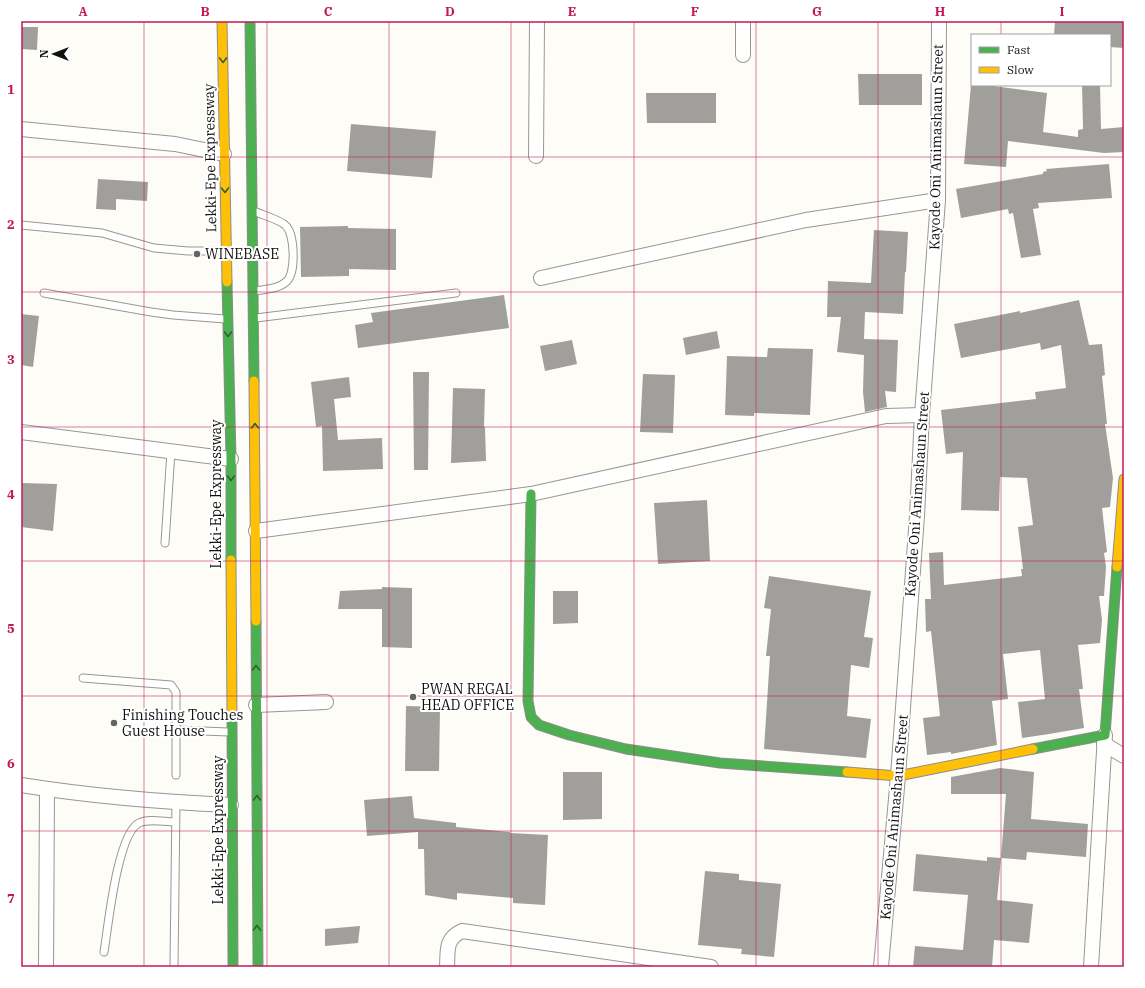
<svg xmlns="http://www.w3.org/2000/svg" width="1145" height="988" font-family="'IBM Plex Serif',serif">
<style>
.building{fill:#a19f9c}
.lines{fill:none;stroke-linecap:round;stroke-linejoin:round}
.lane-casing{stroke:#979795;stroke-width:9}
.street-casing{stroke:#979795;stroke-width:16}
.fast-casing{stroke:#8e8d8b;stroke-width:11}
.slow-casing{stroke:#8e8d8b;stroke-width:11}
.lane{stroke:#fffffe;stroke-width:7}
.street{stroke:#fffffe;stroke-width:14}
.fast{stroke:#4caf50;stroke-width:9}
.slow{stroke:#ffc107;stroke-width:9}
.oneway{stroke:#2e6030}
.grid{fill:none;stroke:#c2185b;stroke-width:1;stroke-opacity:0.55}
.poi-dot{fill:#646362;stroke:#fff;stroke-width:1.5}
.labels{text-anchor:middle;stroke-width:4;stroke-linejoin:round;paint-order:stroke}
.street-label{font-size:14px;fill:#111;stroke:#fff}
.poi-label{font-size:14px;fill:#111;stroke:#fff;text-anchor:start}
.neatline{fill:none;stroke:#c2185b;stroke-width:1.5}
.grid-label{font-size:13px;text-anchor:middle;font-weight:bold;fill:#c2185b}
</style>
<rect width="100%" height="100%" fill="#fdfcf7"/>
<g class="building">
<path d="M1055,21H1124V48L1110,47V35H1054Z"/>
<path d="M21,27H38L37,50L21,49Z"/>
<path d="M858,74H922V105H859Z"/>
<path d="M971,85H985L1047,93L1043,132L1078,137V130L1083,129L1082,85H1100L1101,129L1124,127V152L1104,153L1008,141L1006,167L964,164Z"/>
<path d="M646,93H716V123H647Z"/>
<path d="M351,124L436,131L432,178L347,171Z"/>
<path d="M1109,164L1112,198L1038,203L1039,208L1033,209L1041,255L1021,258L1013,213L1009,214L1008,209L961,218L956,189L1043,174V172L1047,171L1046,169Z"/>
<path d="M98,179L148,182L147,201L116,199V210L96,209Z"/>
<path d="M348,226V228L396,229V270L349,269V276L301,277L300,227Z"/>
<path d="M874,230L908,232L906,272H905L903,314L865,312L864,339L898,340L896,392L885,391L887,407L865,412L863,392L864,355L837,352L841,317H827L828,281L871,283Z"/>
<path d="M504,295L509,328L358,348L355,325L373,322L371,313Z"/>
<path d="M1079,300L1089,345L1102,344L1105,375L1102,376L1107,424H1105L1113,478L1110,507L1102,508L1107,552L1104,553L1106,567L1104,596H1099L1102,620L1100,643L1078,645L1083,689H1079L1084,728L1049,734L1022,738L1018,702L1045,699L1040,650L1003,654L1008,699L992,701L997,745L951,754V752L927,755L923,718L940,716L931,631L926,632L925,599H931L929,553L943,552L944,585L1022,576L1021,569H1023L1018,527L1033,525L1027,478L1000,477L999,511L961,510L963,452L946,454L941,410L1036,399L1035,392L1066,388L1061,345L1041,350L1040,343L961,358L954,324L1020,311V313Z"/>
<path d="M21,314L39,316L33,367L21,365Z"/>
<path d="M717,331L720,348L686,355L683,338Z"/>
<path d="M572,340L577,364L545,371L540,346Z"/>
<path d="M768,348L813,349L810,415L754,413V416L725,415L727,356L767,357Z"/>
<path d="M413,372H429L428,470H414Z"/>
<path d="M643,374L675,375L673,433L640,432Z"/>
<path d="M349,377L351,397L334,399L338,440L382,438L383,469L323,471L322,426L316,427L311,382Z"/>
<path d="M453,388L485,389L484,427H485L486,461L451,463Z"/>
<path d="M21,483L57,484L53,531L21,527Z"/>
<path d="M707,500L710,561L658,564L654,503Z"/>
<path d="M769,576L871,591L864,637L873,638L869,668L851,665L847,716L871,719L866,758L764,749L770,656H766L771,609L764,608Z"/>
<path d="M382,587L412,588V648L382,647V609H338L340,591L382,589Z"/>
<path d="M553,591H578V623L553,624Z"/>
<path d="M406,706L440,707L439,771H405Z"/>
<path d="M1000,768L1034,772L1031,819L1088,824L1086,857L1027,852L1026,860L1001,858L1006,794H951V777Z"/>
<path d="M563,772H602V819L563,820Z"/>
<path d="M412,796L414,818L456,823V827L510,832V833L548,835L545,905L513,903V898L457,893V900L425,895L424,849H418V832L367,836L364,800Z"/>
<path d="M916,854L987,861V857L1001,858L997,900L1033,904L1029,943L994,940L992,967H913L915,946L963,950L968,895L913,891Z"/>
<path d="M705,871L739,874V880L781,884L774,957L741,954L742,949L698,945Z"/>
<path d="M360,926L358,943L325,946V929Z"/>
</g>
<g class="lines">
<defs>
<g id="lane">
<path d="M21,225L102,233L154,248L188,251H224"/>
<path d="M255,291C266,289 279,289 287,281C296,272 295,233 285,225C280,220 263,215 256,212"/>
<path d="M44,293L151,312L173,315L225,319"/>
<path d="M256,318L456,293"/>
<path d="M165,543L171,451"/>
<path d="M83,678L171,685L176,692V775"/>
<path d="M176,730L229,732"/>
<path d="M104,952C108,928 117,834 139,823C149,818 164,822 175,822"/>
<path d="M174,967L176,802"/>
</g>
<g id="street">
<path d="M743,21V55"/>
<path d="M21,129L175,144L224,154"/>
<path d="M536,156L537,21"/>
<path d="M541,278L806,220L938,200"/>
<path d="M21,432L231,459"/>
<path d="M256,531L531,494L886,416L922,415"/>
<path d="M256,705L326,702"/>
<path d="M1104,744L1124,756"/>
<path d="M21,785C90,796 161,802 231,805"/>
<path d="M46,967L47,789"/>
<path d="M447,967C448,950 445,939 462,931L711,967"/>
<path d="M881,967L898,776L917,516L922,415L938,200L939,21"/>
<path d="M1091,967L1105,735"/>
</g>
<g id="fast">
<path d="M250,21L254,381"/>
<path d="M227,282L231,459V560"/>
<path d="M531,494L528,701L531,717L539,725L569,735L626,749L720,763L847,772"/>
<path d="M256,621L258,967"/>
<path d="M232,716L233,967"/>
<path d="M1033,749L1105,735L1117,567"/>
</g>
<g id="slow">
<path d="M222,21L227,282"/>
<path d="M254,381L256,621"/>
<path d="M231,560L232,716"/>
<path d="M1117,567L1124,479"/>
<path d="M847,772L898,776L1033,749"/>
</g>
</defs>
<use href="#lane" class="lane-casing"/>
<use href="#street" class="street-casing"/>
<use href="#fast" class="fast-casing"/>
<use href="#slow" class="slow-casing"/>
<use href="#lane" class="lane"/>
<use href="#street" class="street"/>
<use href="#fast" class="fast"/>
<use href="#slow" class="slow"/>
</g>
<defs><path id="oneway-chevron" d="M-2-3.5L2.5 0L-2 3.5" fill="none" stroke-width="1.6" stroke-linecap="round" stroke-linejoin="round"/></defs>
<g class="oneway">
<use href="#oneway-chevron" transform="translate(223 60) rotate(89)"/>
<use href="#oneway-chevron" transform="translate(225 190) rotate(89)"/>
<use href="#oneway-chevron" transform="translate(228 334) rotate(89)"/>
<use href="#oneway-chevron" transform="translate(255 426) rotate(-91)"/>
<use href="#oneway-chevron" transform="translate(231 478) rotate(90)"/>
<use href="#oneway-chevron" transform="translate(256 668) rotate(-90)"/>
<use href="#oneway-chevron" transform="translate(257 798) rotate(-90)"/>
<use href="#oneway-chevron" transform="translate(257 928) rotate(-90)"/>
</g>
<path class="grid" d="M144,21V967M267,21V967M389,21V967M511,21V967M634,21V967M756,21V967M878,21V967M1001,21V35M1001,85V967M21,157H1124M21,292H1124M21,427H1124M21,561H1124M21,696H1124M21,831H1124"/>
<g class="poi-dot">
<circle cx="197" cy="254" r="4"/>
<circle cx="413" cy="697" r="4"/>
<circle cx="114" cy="723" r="4"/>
</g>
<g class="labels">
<g class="street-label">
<text transform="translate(936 147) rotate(-89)" y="5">Kayode Oni Animashaun Street</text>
<text transform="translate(210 158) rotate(-91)" y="5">Lekki-Epe Expressway</text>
<text transform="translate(216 494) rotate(-90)" y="5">Lekki-Epe Expressway</text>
<text transform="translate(917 494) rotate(-86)" y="5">Kayode Oni Animashaun Street</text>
<text transform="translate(894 817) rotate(-85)" y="5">Kayode Oni Animashaun Street</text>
<text transform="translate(218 830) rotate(-90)" y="5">Lekki-Epe Expressway</text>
</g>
<g class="poi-label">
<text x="205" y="259">WINEBASE</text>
<text x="421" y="694">PWAN REGAL<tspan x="421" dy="16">HEAD OFFICE</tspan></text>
<text x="122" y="720">Finishing Touches<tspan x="122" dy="16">Guest House</tspan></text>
</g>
</g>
<rect width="1145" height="988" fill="none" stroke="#ffffff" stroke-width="44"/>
<rect x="971" y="34" width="140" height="52" fill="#ffffff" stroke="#a0a0a0"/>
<rect x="979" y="47" width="20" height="6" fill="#4caf50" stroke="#a0a0a0"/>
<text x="1007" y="54" font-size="12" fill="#111111">Fast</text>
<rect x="979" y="67" width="20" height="6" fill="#ffc107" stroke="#a0a0a0"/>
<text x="1007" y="74" font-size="12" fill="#111111">Slow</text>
<g transform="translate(54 54) rotate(270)" stroke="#ffffff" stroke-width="3" paint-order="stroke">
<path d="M0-3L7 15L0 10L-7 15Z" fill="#111111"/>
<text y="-6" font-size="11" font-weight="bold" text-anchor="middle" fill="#111111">N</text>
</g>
<rect x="22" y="22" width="1101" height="944" class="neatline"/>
<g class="grid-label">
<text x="83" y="16">A</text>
<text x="205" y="16">B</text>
<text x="328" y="16">C</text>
<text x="450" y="16">D</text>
<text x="572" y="16">E</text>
<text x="695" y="16">F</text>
<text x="817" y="16">G</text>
<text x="940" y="16">H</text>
<text x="1062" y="16">I</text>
<text x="11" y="94">1</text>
<text x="11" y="229">2</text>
<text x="11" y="364">3</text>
<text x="11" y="499">4</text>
<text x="11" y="633">5</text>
<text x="11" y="768">6</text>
<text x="11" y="903">7</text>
</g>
</svg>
